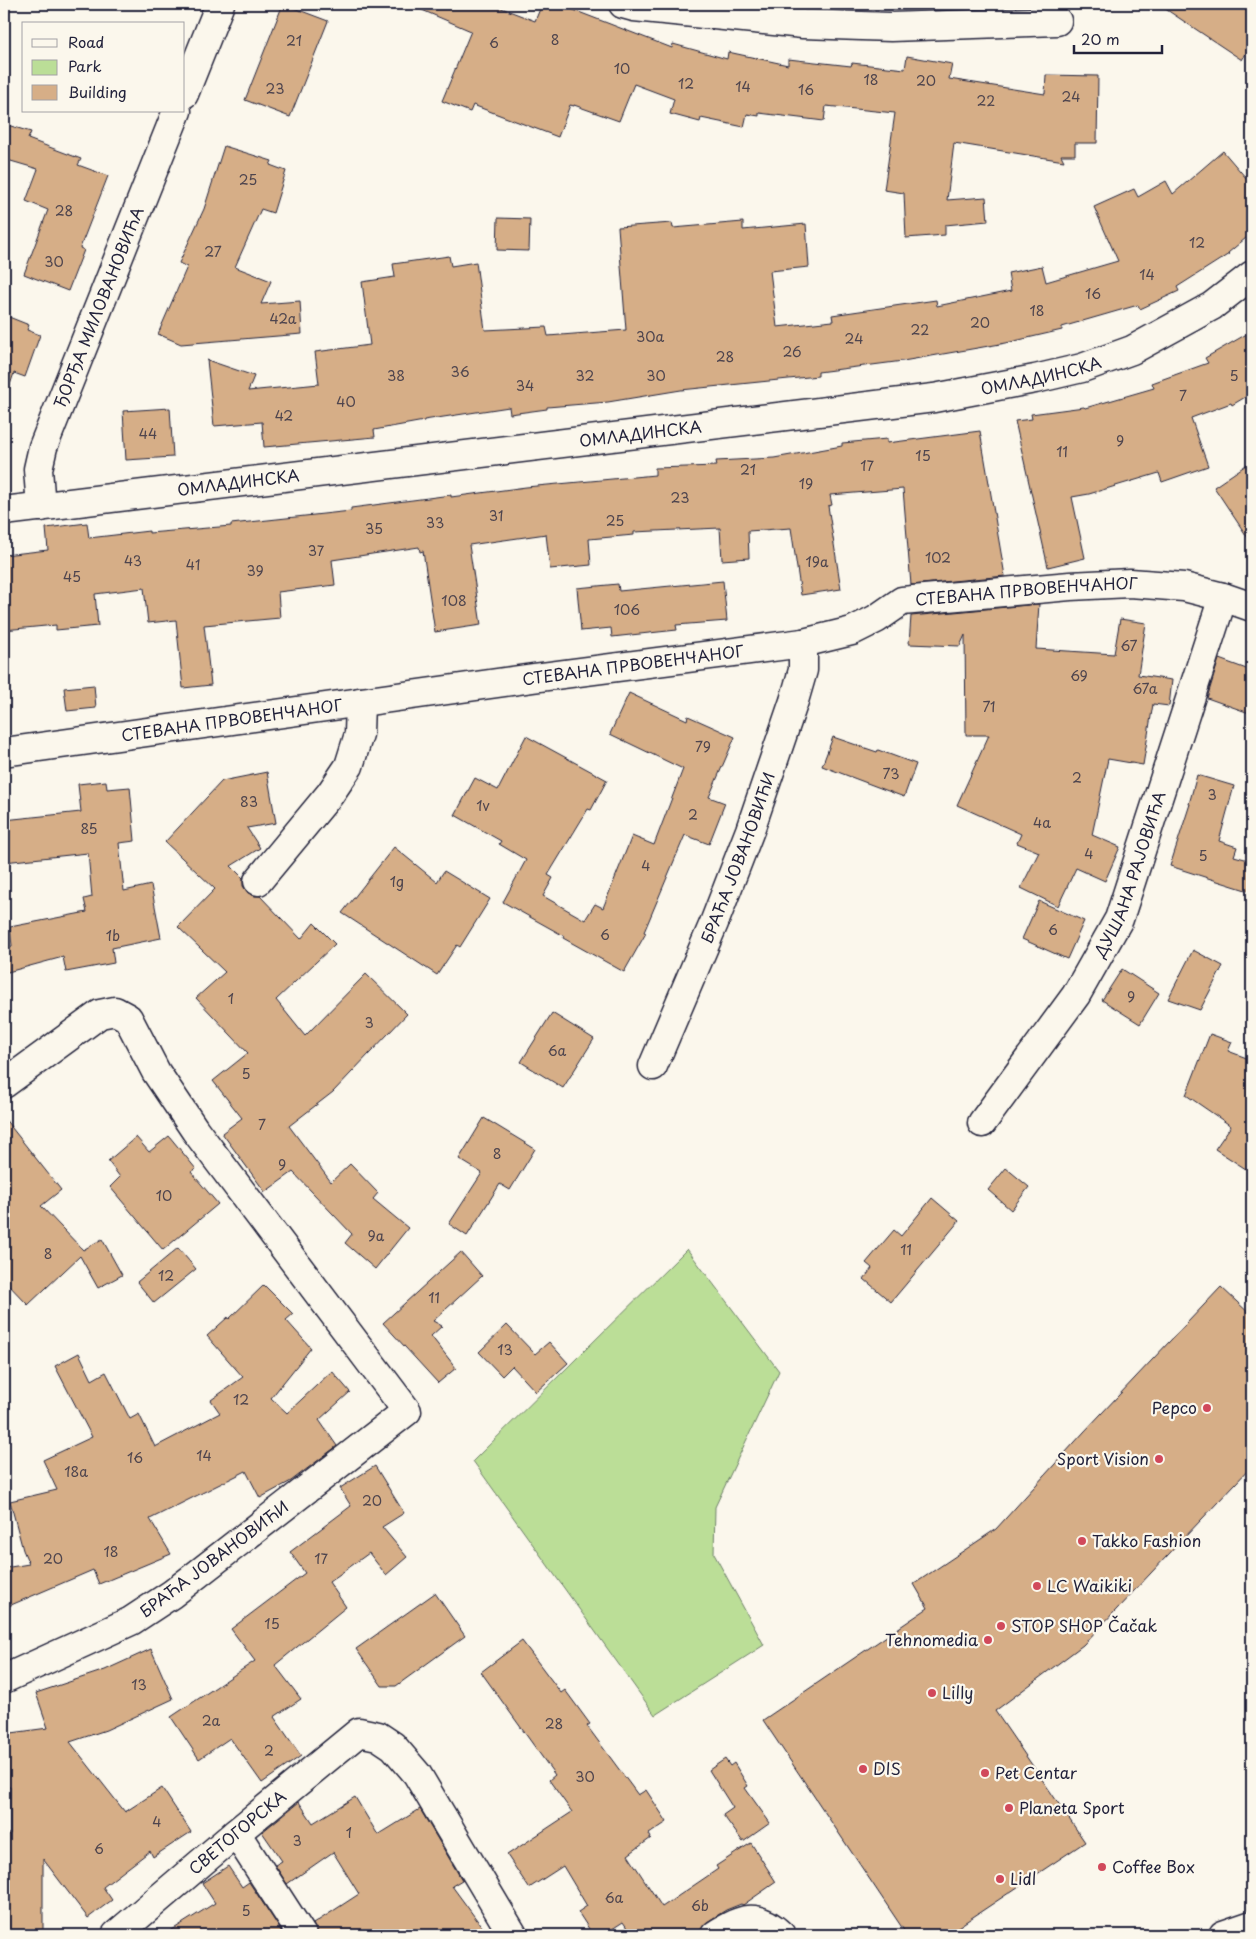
<svg xmlns="http://www.w3.org/2000/svg" width="1256" height="1939" font-family="'Playpen Sans',sans-serif">
<style>
.green{fill:#bbde97;stroke:#6e8069}
.building{fill:#d6ae87;stroke:#22223b}
.lines{fill:none;stroke-linecap:round;stroke-linejoin:round}
.minor-casing{stroke:#22223b;stroke-width:31}
.minor{stroke:#fbf7ec;stroke-width:28}
.poi-dot{fill:#d1495b;stroke:#fbf7ec;stroke-width:2}
.labels{text-anchor:middle;stroke-width:4.5;stroke-linejoin:round;paint-order:stroke}
.number-label{font-size:14px;fill:#4f454e}
.street-label{font-size:16px;fill:#22223b;stroke:#fbf7ec}
.poi-label{font-size:16px;fill:#22223b;stroke:#fbf7ec;text-anchor:start}
</style>
<rect width="100%" height="100%" fill="#fbf7ec"/>
<filter id="ink" filterUnits="userSpaceOnUse"><feTurbulence type="fractalNoise" baseFrequency=".02" numOctaves="2"/><feDisplacementMap in="SourceGraphic" scale="10" xChannelSelector="R" yChannelSelector="G"/><feConvolveMatrix kernelMatrix="1 2 1 2 8 2 1 2 1" color-interpolation-filters="sRGB"/></filter>
<g filter="url(#ink)">
<path class="green" d="M687,1249L779,1371L715,1507L714,1554L764,1645L655,1715L473,1461Z"/>
<g class="building">
<path d="M283,4L328,21L290,117L245,100Z"/>
<path d="M408,4H491L535,21L542,4H558L672,48L673,44L727,59L728,52L788,65V59L851,66L852,63L905,69L907,56L952,64L949,79L1045,94L1046,75L1098,76L1097,143H1075V155H1061L1064,161L954,143L947,200L986,197L988,221L945,225V235L906,238L904,193L884,190L895,113L826,106L824,121L759,113V116L747,114L744,127L701,118L700,122L670,114L674,99L634,84L619,121L574,105V106L570,105L558,137L473,105L470,112L442,101L471,31Z"/>
<path d="M1158,4H1252V44L1242,60Z"/>
<path d="M4,124L31,132L28,139L81,159L78,165L108,176L80,248L84,250L68,291L24,274L48,210L26,201L38,169L4,159Z"/>
<path d="M224,146L272,161L270,165L286,171L273,213L261,209L235,267L271,281L261,304L300,301L302,334L181,344L158,334L187,267L179,263L204,209Z"/>
<path d="M1223,151L1252,185V233L1228,253L1229,254L1177,287L1179,291L1140,309L1138,305L1062,327V330L1006,343L903,361L818,372V376L681,390L608,402L547,407V409L510,414L509,407L424,420V421L374,430L375,437L264,447L262,422L214,426L207,360L254,376L248,391L319,384L315,352L370,345L362,282L395,277L393,264L449,256L451,266L476,262L485,330L546,327L548,336L626,330L618,227L672,223L673,228L743,222V230L806,224L809,267L770,271L777,327L833,321L832,315L936,300L937,306L1011,291L1008,273L1042,266L1046,282L1118,261L1094,207L1134,189L1138,197L1166,181L1173,194Z"/>
<path d="M498,218L530,219L529,251L497,250Z"/>
<path d="M4,315L29,325L27,330L40,335L25,377L14,373L9,388L4,387Z"/>
<path d="M1252,331V393L1232,405L1231,403L1191,418L1208,466L1162,482L1159,473L1089,494L1072,497L1085,558L1048,567L1015,421L1032,419L1031,414L1084,407L1085,408L1154,388L1152,383L1208,363L1205,358Z"/>
<path d="M170,408L173,457L126,460L123,411Z"/>
<path d="M980,431L1005,576L911,585L903,489L830,495L832,505L828,506L841,589L801,595L791,528L748,531L749,558L722,560L720,528L634,532V535L589,539L591,565L550,569L546,534L469,545L481,625L435,632L423,551L420,552L419,547L332,560L335,585L278,592L280,618L204,625L211,685L183,688L176,620L148,623L144,588L95,594L98,626L56,630V625L4,630V555L48,550L46,528L87,523L89,538L149,531V533L231,526V524L351,511V508L451,495V497L526,487L655,475V468L717,466L716,461L774,458L842,446V443L887,439V443Z"/>
<path d="M1252,461V544L1214,487Z"/>
<path d="M723,581L727,621L676,625L677,630L612,637L611,628L581,631L577,588L618,584L619,591Z"/>
<path d="M1039,604L1036,649L1114,654L1120,619L1146,623L1138,675L1172,680L1169,706L1153,704L1143,765L1108,759L1092,835L1120,847L1105,881L1076,868L1058,906L1021,888L1039,852L1017,843L1021,834L957,805L989,735H966L965,635L960,646L909,644L911,616Z"/>
<path d="M1219,659L1252,671V714L1207,698Z"/>
<path d="M94,685L96,708L67,711L64,688Z"/>
<path d="M629,693L687,720L688,716L735,737L709,797L725,803L709,844L685,835L644,932L646,933L624,972L563,938L564,936L503,902L526,860L499,844L501,841L455,815L475,778L498,790L526,736L607,780L591,810L588,809L548,875L553,878L543,896L585,920L595,904L603,908L632,836L654,845L683,769L610,734Z"/>
<path d="M833,737L877,752L878,750L916,764L904,797L822,766Z"/>
<path d="M267,772L276,823L247,828L260,848L231,866L243,878V886L248,893L255,896H260L301,939L314,923L335,944L276,1000L305,1036L366,974L407,1014L333,1092L289,1126L331,1182L350,1164L378,1193L373,1199L408,1228L375,1269L345,1243L352,1234L293,1172L265,1192L222,1133L242,1118L213,1081L248,1053L196,998L225,972L178,927L215,889L165,842L222,781Z"/>
<path d="M1197,775L1234,786L1219,841L1237,847L1234,856L1252,861V892L1170,866L1190,804H1189Z"/>
<path d="M106,781L107,789L130,787L135,841L119,843L124,891L151,885L161,938L112,948L114,963L66,972L63,957L4,973V948L12,946L10,927L87,912L84,899L92,897L88,853L4,862V820L81,812L78,784Z"/>
<path d="M394,847L437,882L444,871L490,899L460,947L457,945L437,975L342,913Z"/>
<path d="M1039,901L1084,921L1067,959L1022,939Z"/>
<path d="M1193,950L1223,966L1200,1010L1168,999Z"/>
<path d="M1122,969L1159,993L1140,1024L1102,1000Z"/>
<path d="M552,1013L594,1039L563,1088L521,1062Z"/>
<path d="M1210,1034L1232,1042L1228,1051L1252,1060V1173L1215,1149L1231,1126L1186,1095Z"/>
<path d="M4,1118L61,1190L41,1206L83,1250L102,1239L122,1275L98,1288L80,1256L28,1305L4,1280Z"/>
<path d="M484,1118L535,1149L510,1190L500,1184L467,1236L449,1224L482,1173L459,1159Z"/>
<path d="M169,1136L196,1169L191,1172L218,1204L163,1250L110,1187L120,1177L108,1161L136,1137L149,1152Z"/>
<path d="M1006,1168L1029,1187L1011,1210L988,1190Z"/>
<path d="M932,1198L959,1221L891,1302L864,1279L872,1268L866,1263L894,1230L901,1236Z"/>
<path d="M178,1248L196,1269L154,1303L137,1282Z"/>
<path d="M461,1252L482,1276L433,1321L442,1326L431,1336L456,1368L438,1383L383,1323Z"/>
<path d="M264,1285L293,1314L286,1320L311,1348L271,1398L287,1413L332,1371L350,1392L319,1420L337,1446L291,1481L260,1498L246,1471L150,1519L171,1554L99,1584L93,1570L4,1608V1568L29,1564L23,1550L10,1501L57,1490L43,1460L92,1437L55,1366L79,1353L92,1380L106,1372L130,1419L139,1414L155,1447L220,1413L211,1400L243,1377L207,1336L228,1317L229,1319Z"/>
<path d="M1221,1287L1252,1316V1466L1083,1645L995,1711L1085,1842L946,1935H907L763,1720L928,1608L914,1584L996,1529L1084,1432Z"/>
<path d="M507,1325L535,1354L549,1342L568,1363L536,1392L512,1366L502,1376L479,1352Z"/>
<path d="M375,1466L404,1513L382,1527L407,1557L386,1575L369,1553L329,1582L346,1607L275,1665L301,1699L274,1717L301,1756L262,1783L230,1738L199,1759L171,1717L255,1661L231,1629L305,1573L290,1552L351,1506L340,1488Z"/>
<path d="M435,1593L465,1636L396,1686H382L356,1649Z"/>
<path d="M522,1641L561,1693L565,1690L590,1724L587,1726L638,1795L646,1790L667,1822L649,1834L651,1838L628,1855L662,1907L718,1869L716,1866L751,1843L776,1882L743,1905L741,1904L726,1910L707,1922L700,1931L694,1935H632L623,1922L603,1935H593L578,1912L587,1906L563,1866L529,1888L507,1855L572,1812L549,1780L555,1775L481,1672Z"/>
<path d="M151,1649L173,1699L106,1730L70,1742L125,1812L162,1788L191,1832L153,1857L150,1851L103,1887L112,1900L88,1918L43,1859V1935H4V1863L5,1834H10V1787H4V1734L48,1728L36,1693L105,1670Z"/>
<path d="M725,1759L730,1766L734,1763L748,1786L745,1788L770,1823L743,1842L723,1815L733,1808L709,1770Z"/>
<path d="M355,1797L378,1835L420,1809L462,1880L452,1886L488,1935H317L313,1924L359,1894L333,1852L287,1884L275,1865L282,1861L262,1832L299,1802L313,1823Z"/>
<path d="M228,1866L242,1887L249,1882L284,1935H164L215,1903L202,1883Z"/>
</g>
<g class="lines">
<defs>
<g id="minor">
<path d="M623,4L634,7L803,24L891,27L1057,21"/>
<path d="M184,94L220,4"/>
<path id="s1" d="M41,507L38,469L43,447L177,111"/>
<path id="s2" d="M4,511L934,398L1035,379L1082,368L1132,350L1212,306L1252,275"/>
<path id="s3" d="M4,752L533,678L803,643L852,631L876,619L902,601L1070,586L1130,583L1184,587L1223,597L1252,607"/>
<path d="M258,881L330,794L349,766L359,734L360,702"/>
<path id="s4" d="M653,1066L714,923L750,830L794,701L803,670V643"/>
<path d="M4,1084L100,1014L115,1011L128,1018L156,1072L195,1130L407,1411L172,1594L131,1621L4,1679"/>
<path id="s5" d="M982,1123L1076,995L1119,919L1223,597"/>
<path d="M236,1833L302,1935"/>
<path id="s6" d="M116,1935L236,1833L359,1732L378,1736L393,1746L417,1774L513,1935"/>
<path d="M715,1935C739,1919 757,1911 781,1935"/>
<path d="M1223,1935L1252,1925"/>
</g>
</defs>
<use href="#minor" class="minor-casing"/>
<use href="#minor" class="minor"/>
</g>
</g>
<g class="poi-dot">
<circle cx="1207" cy="1408" r="5"/>
<circle cx="1159" cy="1459" r="5"/>
<circle cx="1082" cy="1541" r="5"/>
<circle cx="1037" cy="1586" r="5"/>
<circle cx="1001" cy="1626" r="5"/>
<circle cx="988" cy="1640" r="5"/>
<circle cx="932" cy="1693" r="5"/>
<circle cx="863" cy="1769" r="5"/>
<circle cx="985" cy="1773" r="5"/>
<circle cx="1009" cy="1808" r="5"/>
<circle cx="1102" cy="1867" r="5"/>
<circle cx="1000" cy="1879" r="5"/>
</g>
<g class="labels">
<g class="number-label">
<text x="555" y="45">8</text>
<text x="294" y="46">21</text>
<text x="494" y="48">6</text>
<text x="622" y="74">10</text>
<text x="871" y="85">18</text>
<text x="926" y="86">20</text>
<text x="686" y="89">12</text>
<text x="743" y="92">14</text>
<text x="275" y="94">23</text>
<text x="806" y="95">16</text>
<text x="1071" y="102">24</text>
<text x="986" y="106">22</text>
<text x="248" y="185">25</text>
<text x="64" y="216">28</text>
<text x="1197" y="248">12</text>
<text x="213" y="257">27</text>
<text x="54" y="267">30</text>
<text x="1147" y="280">14</text>
<text x="1093" y="299">16</text>
<text x="1037" y="316">18</text>
<text x="283" y="324">42a</text>
<text x="980" y="328">20</text>
<text x="920" y="335">22</text>
<text x="650" y="342">30a</text>
<text x="854" y="344">24</text>
<text x="792" y="357">26</text>
<text x="725" y="362">28</text>
<text x="460" y="377">36</text>
<text x="396" y="381">38</text>
<text x="585" y="381">32</text>
<text x="656" y="381">30</text>
<text x="1234" y="381">5</text>
<text x="525" y="391">34</text>
<text x="1183" y="401">7</text>
<text x="346" y="407">40</text>
<text x="284" y="421">42</text>
<text x="148" y="439">44</text>
<text x="1120" y="446">9</text>
<text x="1062" y="457">11</text>
<text x="923" y="461">15</text>
<text x="867" y="471">17</text>
<text x="748" y="475">21</text>
<text x="806" y="489">19</text>
<text x="680" y="503">23</text>
<text x="496" y="521">31</text>
<text x="615" y="526">25</text>
<text x="435" y="528">33</text>
<text x="374" y="534">35</text>
<text x="316" y="556">37</text>
<text x="938" y="563">102</text>
<text x="133" y="566">43</text>
<text x="817" y="567">19a</text>
<text x="193" y="570">41</text>
<text x="255" y="576">39</text>
<text x="72" y="582">45</text>
<text x="454" y="606">108</text>
<text x="627" y="615">106</text>
<text x="1129" y="651">67</text>
<text x="1079" y="681">69</text>
<text x="1145" y="694">67a</text>
<text x="989" y="712">71</text>
<text x="703" y="752">79</text>
<text x="891" y="779">73</text>
<text x="1077" y="783">2</text>
<text x="1212" y="800">3</text>
<text x="249" y="807">83</text>
<text x="483" y="811">1v</text>
<text x="693" y="820">2</text>
<text x="1042" y="828">4a</text>
<text x="89" y="834">85</text>
<text x="1089" y="859">4</text>
<text x="1203" y="861">5</text>
<text x="646" y="871">4</text>
<text x="397" y="887">1g</text>
<text x="1053" y="935">6</text>
<text x="605" y="940">6</text>
<text x="113" y="941">1b</text>
<text x="1131" y="1002">9</text>
<text x="231" y="1004">1</text>
<text x="369" y="1028">3</text>
<text x="557" y="1056">6a</text>
<text x="246" y="1079">5</text>
<text x="262" y="1130">7</text>
<text x="497" y="1159">8</text>
<text x="282" y="1170">9</text>
<text x="164" y="1201">10</text>
<text x="376" y="1241">9a</text>
<text x="906" y="1255">11</text>
<text x="48" y="1259">8</text>
<text x="166" y="1281">12</text>
<text x="434" y="1303">11</text>
<text x="505" y="1355">13</text>
<text x="241" y="1405">12</text>
<text x="204" y="1461">14</text>
<text x="135" y="1463">16</text>
<text x="76" y="1477">18a</text>
<text x="372" y="1506">20</text>
<text x="111" y="1557">18</text>
<text x="53" y="1564">20</text>
<text x="321" y="1564">17</text>
<text x="272" y="1629">15</text>
<text x="139" y="1690">13</text>
<text x="211" y="1726">2a</text>
<text x="554" y="1729">28</text>
<text x="269" y="1756">2</text>
<text x="585" y="1782">30</text>
<text x="157" y="1827">4</text>
<text x="349" y="1838">1</text>
<text x="297" y="1846">3</text>
<text x="99" y="1854">6</text>
<text x="614" y="1903">6a</text>
<text x="700" y="1911">6b</text>
<text x="246" y="1916">5</text>
</g>
<g class="street-label">
<text dy="6" stroke="none"><textPath href="#s1" startOffset="211">ЂОРЂА МИЛОВАНОВИЋА</textPath></text>
<text dy="6" stroke="none"><textPath href="#s2" startOffset="1046">ОМЛАДИНСКА</textPath></text>
<text dy="6" stroke="none"><textPath href="#s2" startOffset="641">ОМЛАДИНСКА</textPath></text>
<text dy="6" stroke="none"><textPath href="#s2" startOffset="236">ОМЛАДИНСКА</textPath></text>
<text dy="6" stroke="none"><textPath href="#s3" startOffset="1040">СТЕВАНА ПРВОВЕНЧАНОГ</textPath></text>
<text dy="6" stroke="none"><textPath href="#s3" startOffset="635">СТЕВАНА ПРВОВЕНЧАНОГ</textPath></text>
<text dy="6" stroke="none"><textPath href="#s3" startOffset="230">СТЕВАНА ПРВОВЕНЧАНОГ</textPath></text>
<text dy="6" stroke="none"><textPath href="#s4" startOffset="225">БРАЋА ЈОВАНОВИЋИ</textPath></text>
<text dy="6" stroke="none"><textPath href="#s5" startOffset="292">ДУШАНА РАЈОВИЋА</textPath></text>
<text transform="translate(214 1559) rotate(-37)" y="6">БРАЋА ЈОВАНОВИЋИ</text>
<text dy="6" stroke="none"><textPath href="#s6" startOffset="159">СВЕТОГОРСКА</textPath></text>
</g>
<g class="poi-label">
<text x="1197" y="1414" text-anchor="end">Pepco</text>
<text x="1149" y="1465" text-anchor="end">Sport Vision</text>
<text x="1092" y="1547">Takko Fashion</text>
<text x="1047" y="1592">LC Waikiki</text>
<text x="1011" y="1632">STOP SHOP Čačak</text>
<text x="978" y="1646" text-anchor="end">Tehnomedia</text>
<text x="942" y="1699">Lilly</text>
<text x="873" y="1775">DIS</text>
<text x="995" y="1779">Pet Centar</text>
<text x="1019" y="1814">Planeta Sport</text>
<text x="1112" y="1873">Coffee Box</text>
<text x="1010" y="1885">Lidl</text>
</g>
</g>
<rect width="1256" height="1939" fill="none" stroke="#fbf7ec" stroke-width="20"/>
<rect x="10" y="10" width="1236" height="1919" fill="none" stroke="#22223b" stroke-width="2" filter="url(#ink)"/>
<rect x="22" y="22" width="162" height="90" fill="#fbf7ec" stroke="#a4a2a5"/>
<rect x="32" y="39" width="25" height="8" fill="#fbf7ec" stroke="#a4a2a5"/>
<text x="68" y="48" font-size="15" fill="#22223b">Road</text>
<rect x="32" y="60" width="25" height="15" fill="#bbde97" stroke="#a4a2a5"/>
<text x="68" y="72" font-size="15" fill="#22223b">Park</text>
<rect x="32" y="85" width="25" height="15" fill="#d6ae87" stroke="#a4a2a5"/>
<text x="68" y="98" font-size="15" fill="#22223b">Building</text>
<path d="M1074 45v8h88v-8" fill="none" stroke="#22223b" stroke-width="2.5"/>
<text x="1081" y="45" font-size="15" fill="#22223b" stroke="#fbf7ec" stroke-width="4" paint-order="stroke">20 m</text>
</svg>
